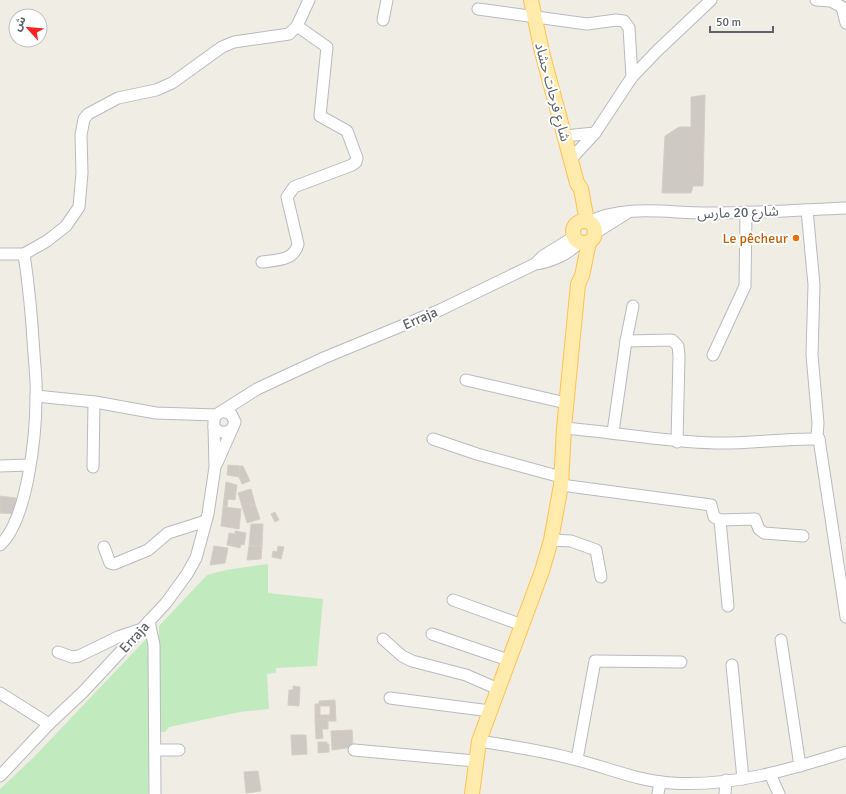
<svg xmlns="http://www.w3.org/2000/svg" width="846" height="794" font-family="Signika,'Noto Sans Arabic',sans-serif">
<style>
.green{fill:#c2eabf}
.building{fill:#cec9c3;stroke:#d6cec2;fill-rule:evenodd}
.lines{fill:none;stroke-linecap:round;stroke-linejoin:round}
.minor-casing{stroke:#b7bbc0;stroke-width:13}
.major-casing{stroke:#ffc14f;stroke-width:16}
.minor{stroke:#fff;stroke-width:11}
.major{stroke:#ffebab;stroke-width:14}
.food-dot{fill:#e8710a;stroke:#fff;stroke-width:1.5}
.labels{text-anchor:middle;stroke-width:4;stroke-linejoin:round;paint-order:stroke}
.street-label{font-size:14px;fill:#5c6267;stroke:#fff}
.food-label{font-size:14px;fill:#c56008;stroke:#fff;text-anchor:end}
</style>
<rect width="100%" height="100%" fill="#f0ede5"/>
<g class="green">
<path d="M268,564V593L323,599L317,666L276,668V673L267,674L269,709L240,712L169,727L165,732H159V626L207,575L226,570Z"/>
<path d="M148,637L151,641V716L148,794H0V789L34,757Z"/>
</g>
<g class="building">
<path d="M705,95L703,186H693L691,193H662L665,136L679,127H691V97Z"/>
<path d="M228,465L240,466L239,477L227,475Z"/>
<path d="M240,466H243L250,481L242,484L239,477Z"/>
<path d="M226,482L237,485L235,500L228,499L227,507H223Z"/>
<path d="M251,489L255,504L251,506L250,503L242,506L238,493Z"/>
<path d="M0,496L16,498L14,514L0,513Z"/>
<path d="M250,503L251,506L255,504L260,519L247,523L242,506Z"/>
<path d="M223,507L241,509L239,529L221,526Z"/>
<path d="M275,512L279,520L275,522L271,514Z"/>
<path d="M251,524H263L262,546H249Z"/>
<path d="M235,531L246,533L244,545L241,544L240,548L227,545L229,533L235,534Z"/>
<path d="M214,546L228,548L225,563L210,565Z"/>
<path d="M249,546H262L261,559L247,560Z"/>
<path d="M278,546L284,547L281,559L272,557L273,551L277,552Z"/>
<path d="M293,686L300,687L299,706L288,705L289,690H293Z"/>
<path d="M335,700L336,721H328V719L315,720V704H319V701ZM320,706H330V715H320Z"/>
<path d="M328,719V729H322L323,738L316,739L315,720Z"/>
<path d="M352,730L353,747L332,750L331,731Z"/>
<path d="M291,735H306L307,754L292,755Z"/>
<path d="M318,742H327V744H329V752L318,753Z"/>
<path d="M258,771L261,791L246,793L244,772Z"/>
</g>
<g class="lines">
<defs>
<g id="minor">
<path d="M816,0L831,1L842,7L846,23"/>
<path d="M478,9L587,24L616,20L624,21L629,28L632,77"/>
<path d="M383,20L387,0"/>
<path d="M564,136L595,133"/>
<path d="M571,159L595,133L632,77L658,50L711,0"/>
<path d="M807,210L814,285L812,355L818,423L817,436L819,439"/>
<path d="M589,222C624,204 668,213 706,213C753,213 799,210 846,208"/>
<path d="M595,233L627,213"/>
<path d="M0,254H24"/>
<path d="M262,262C276,260 294,261 298,244L287,197L294,187L352,165L356,162L357,158L347,131L320,116L327,47L297,26"/>
<path d="M537,262L543,256L574,237"/>
<path d="M626,341L672,340L678,346L679,356L677,442"/>
<path d="M713,355L745,286L746,212"/>
<path d="M466,380L566,403"/>
<path d="M36,396L95,402L156,413L216,415"/>
<path d="M223,411L231,414L235,422L232,429C225,434 219,433 214,427V419L216,415L257,389L326,357L440,310L535,264C550,262 570,254 579,242"/>
<path d="M564,428C614,432 664,442 715,443C750,444 784,438 819,439L846,617"/>
<path d="M613,432L626,341L633,306"/>
<path d="M433,439L477,454L561,477"/>
<path d="M217,463L232,429"/>
<path d="M0,466L29,465"/>
<path d="M93,467L94,402"/>
<path d="M561,485L711,505L714,517L720,520L728,606"/>
<path d="M720,520L755,519L759,529L764,533L803,536"/>
<path d="M551,540L571,541L596,550L601,577"/>
<path d="M0,545C28,519 36,434 36,397C37,383 35,368 34,354C32,320 29,287 24,254L47,241L66,226L79,207L82,173L81,135L84,119L88,114L118,98L156,90L172,83L222,47L234,42L289,34L297,26L309,0"/>
<path d="M104,547L110,563L114,564L148,550L168,533L206,521"/>
<path d="M453,600L522,625"/>
<path d="M149,621L154,645L155,794"/>
<path d="M432,634L508,660"/>
<path d="M383,639L402,656L412,661L466,675L498,689"/>
<path d="M781,640L800,766"/>
<path d="M58,652L72,657L79,656L118,637L139,630"/>
<path d="M732,665L743,779"/>
<path d="M0,693L49,724"/>
<path d="M390,698L490,711"/>
<path d="M479,741C512,746 545,751 577,760C609,768 638,781 671,783C731,787 789,770 846,752"/>
<path d="M155,750H179"/>
<path d="M354,750L475,761"/>
<path d="M577,759L595,661L681,662"/>
<path d="M770,774L779,794"/>
<path d="M0,776L49,724L83,692L166,603L187,574L196,558L208,514L215,467L214,427"/>
<path d="M658,794L660,782"/>
<path d="M725,794L726,780"/>
</g>
<g id="major">
<path d="M531,0L542,52L577,183L581,189L587,221"/>
<circle cx="584" cy="232" r="11"/>
<path d="M472,794L479,741L542,571L551,540L561,485L564,428L578,284L582,276L589,242"/>
</g>
</defs>
<use href="#minor" class="minor-casing"/>
<use href="#major" class="major-casing"/>
<use href="#minor" class="minor"/>
<use href="#major" class="major"/>
</g>
<circle class="food-dot" cx="796" cy="238" r="4"/>
<g class="labels">
<g class="street-label">
<text transform="translate(553 92) rotate(75)" y="5">شارع فرحات حشاد</text>
<text transform="translate(738 212) rotate(-2)" y="5">شارع 20 مارس</text>
<text transform="translate(420 318) rotate(-23)" y="5">Erraja</text>
<text transform="translate(134 637) rotate(-47)" y="5">Erraja</text>
</g>
<g class="food-label">
<text x="788" y="243">Le pêcheur</text>
</g>
</g>
<g transform="translate(28 28) rotate(297)"><circle r="19" fill="#ffffff" stroke="#bec0c2"/>
<path d="M0-3L7 15L0 10L-7 15Z" fill="#fa2221"/>
<text y="-6" font-size="11" font-weight="bold" text-anchor="middle" fill="#5c6267">ش</text>
</g>
<path d="M710 26v6h63v-6" fill="none" stroke="#5c6267" stroke-width="2"/>
<text x="716" y="26" font-size="12" fill="#5c6267" stroke="#ffffff" stroke-width="3" paint-order="stroke">50 m</text>
</svg>
